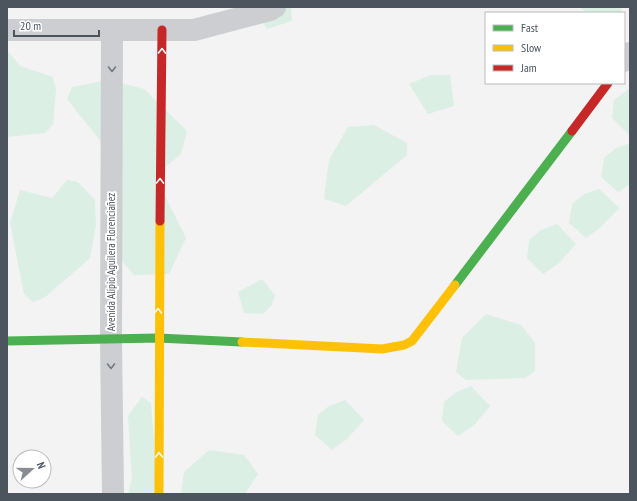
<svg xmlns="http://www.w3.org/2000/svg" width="637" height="501" font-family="'PT Sans Narrow',sans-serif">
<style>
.green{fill:#dbefe4}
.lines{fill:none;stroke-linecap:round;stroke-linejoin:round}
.street{stroke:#cdced1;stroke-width:22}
.fast{stroke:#4caf50;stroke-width:9}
.slow{stroke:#ffc107;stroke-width:9}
.jam{stroke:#c62828;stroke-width:9}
.oneway{stroke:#f6fbf6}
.oneway2{stroke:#737980}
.labels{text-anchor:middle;stroke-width:4;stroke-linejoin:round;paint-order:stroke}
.street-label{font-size:11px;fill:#4c545e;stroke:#fff}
</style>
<rect width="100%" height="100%" fill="#f3f3f3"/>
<g class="green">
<path d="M253,7H291L292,21L267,29Z"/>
<path d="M579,7H622L620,13H588Z"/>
<path d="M7,50L20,66L53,77L56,89L53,124L45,133L7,137Z"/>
<path d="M431,75H450L454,106L428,114L409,84Z"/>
<path d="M108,80L144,89L187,131L181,154L155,176L186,238L169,274L134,275L118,257L106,148L67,99L72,87Z"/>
<path d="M630,88V132L628,134L612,118L614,100Z"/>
<path d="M374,125L407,143V155L346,206L324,199L329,160L348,127Z"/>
<path d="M630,143V184L618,192L601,177L604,158L616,148Z"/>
<path d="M67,180L78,182L95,200L96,225L90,258L44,298L33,302L24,294L10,223L20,190L52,198Z"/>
<path d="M599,189L619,208L601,227L586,238L569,223L572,204L584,194Z"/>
<path d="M557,224L576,244L559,263L543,274L527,258L529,240L541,230Z"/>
<path d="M262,279L275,295L272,305L263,314L244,313L238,292Z"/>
<path d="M486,314L521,325L535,343V371L525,378L466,380L456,372L462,338Z"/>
<path d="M471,386L490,406L474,425L458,436L442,421L444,402L456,392Z"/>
<path d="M142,397L151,403L158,494H128L132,478L128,416Z"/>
<path d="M345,400L364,420L347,439L332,450L315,435L318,415L329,406Z"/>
<path d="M209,450L244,455L258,474L245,494H181L184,472Z"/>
</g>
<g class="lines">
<g class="street">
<path d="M7,30H194L270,10L275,7"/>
<path d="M112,30L111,340L113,494"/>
<path d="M624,61L630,53"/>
</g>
<g class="fast">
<path d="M455,285L572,131"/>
<path d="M7,341L158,338L242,342"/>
</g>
<g class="slow">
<path d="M242,342L382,349L404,345L412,341L455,285"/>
<path d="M159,494L160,221"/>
</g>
<g class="jam">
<path d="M572,131L608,83"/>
<path d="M160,221L162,30"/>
</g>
</g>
<defs><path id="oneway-chevron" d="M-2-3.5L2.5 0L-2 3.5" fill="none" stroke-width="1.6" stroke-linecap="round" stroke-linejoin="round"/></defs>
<g class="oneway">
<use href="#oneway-chevron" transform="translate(162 51) rotate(-89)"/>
<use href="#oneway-chevron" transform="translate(160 181) rotate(-89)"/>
<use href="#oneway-chevron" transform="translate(158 311) rotate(-89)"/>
<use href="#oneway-chevron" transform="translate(159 455) rotate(-91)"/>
</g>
<g class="oneway2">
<use href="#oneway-chevron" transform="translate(112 69) rotate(90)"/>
<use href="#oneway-chevron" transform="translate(111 366) rotate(89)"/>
</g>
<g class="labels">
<g class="street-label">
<text transform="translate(111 262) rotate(-90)" y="4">Avenida Alipio Aguilera Florenciañez</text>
</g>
</g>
<rect width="637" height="501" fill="none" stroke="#4c545e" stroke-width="16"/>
<rect x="485" y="12" width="140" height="72" fill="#ffffff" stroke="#b7bbbf"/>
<rect x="493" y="25" width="20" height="6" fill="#4caf50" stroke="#b7bbbf"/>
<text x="521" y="32" font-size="12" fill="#4c545e">Fast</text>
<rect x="493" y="45" width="20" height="6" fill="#ffc107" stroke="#b7bbbf"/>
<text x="521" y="52" font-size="12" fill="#4c545e">Slow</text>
<rect x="493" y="65" width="20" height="6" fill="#c62828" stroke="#b7bbbf"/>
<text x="521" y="72" font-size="12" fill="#4c545e">Jam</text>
<g transform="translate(32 469) rotate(69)"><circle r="19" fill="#ffffff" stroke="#b7bbbf"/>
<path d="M0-3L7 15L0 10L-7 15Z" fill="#868c92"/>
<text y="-6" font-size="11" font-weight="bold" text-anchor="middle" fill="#4c545e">N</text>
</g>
<path d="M14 30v6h85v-6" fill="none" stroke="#4c545e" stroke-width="2"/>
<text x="20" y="30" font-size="12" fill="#4c545e" stroke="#ffffff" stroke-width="3" paint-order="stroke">20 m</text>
</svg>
